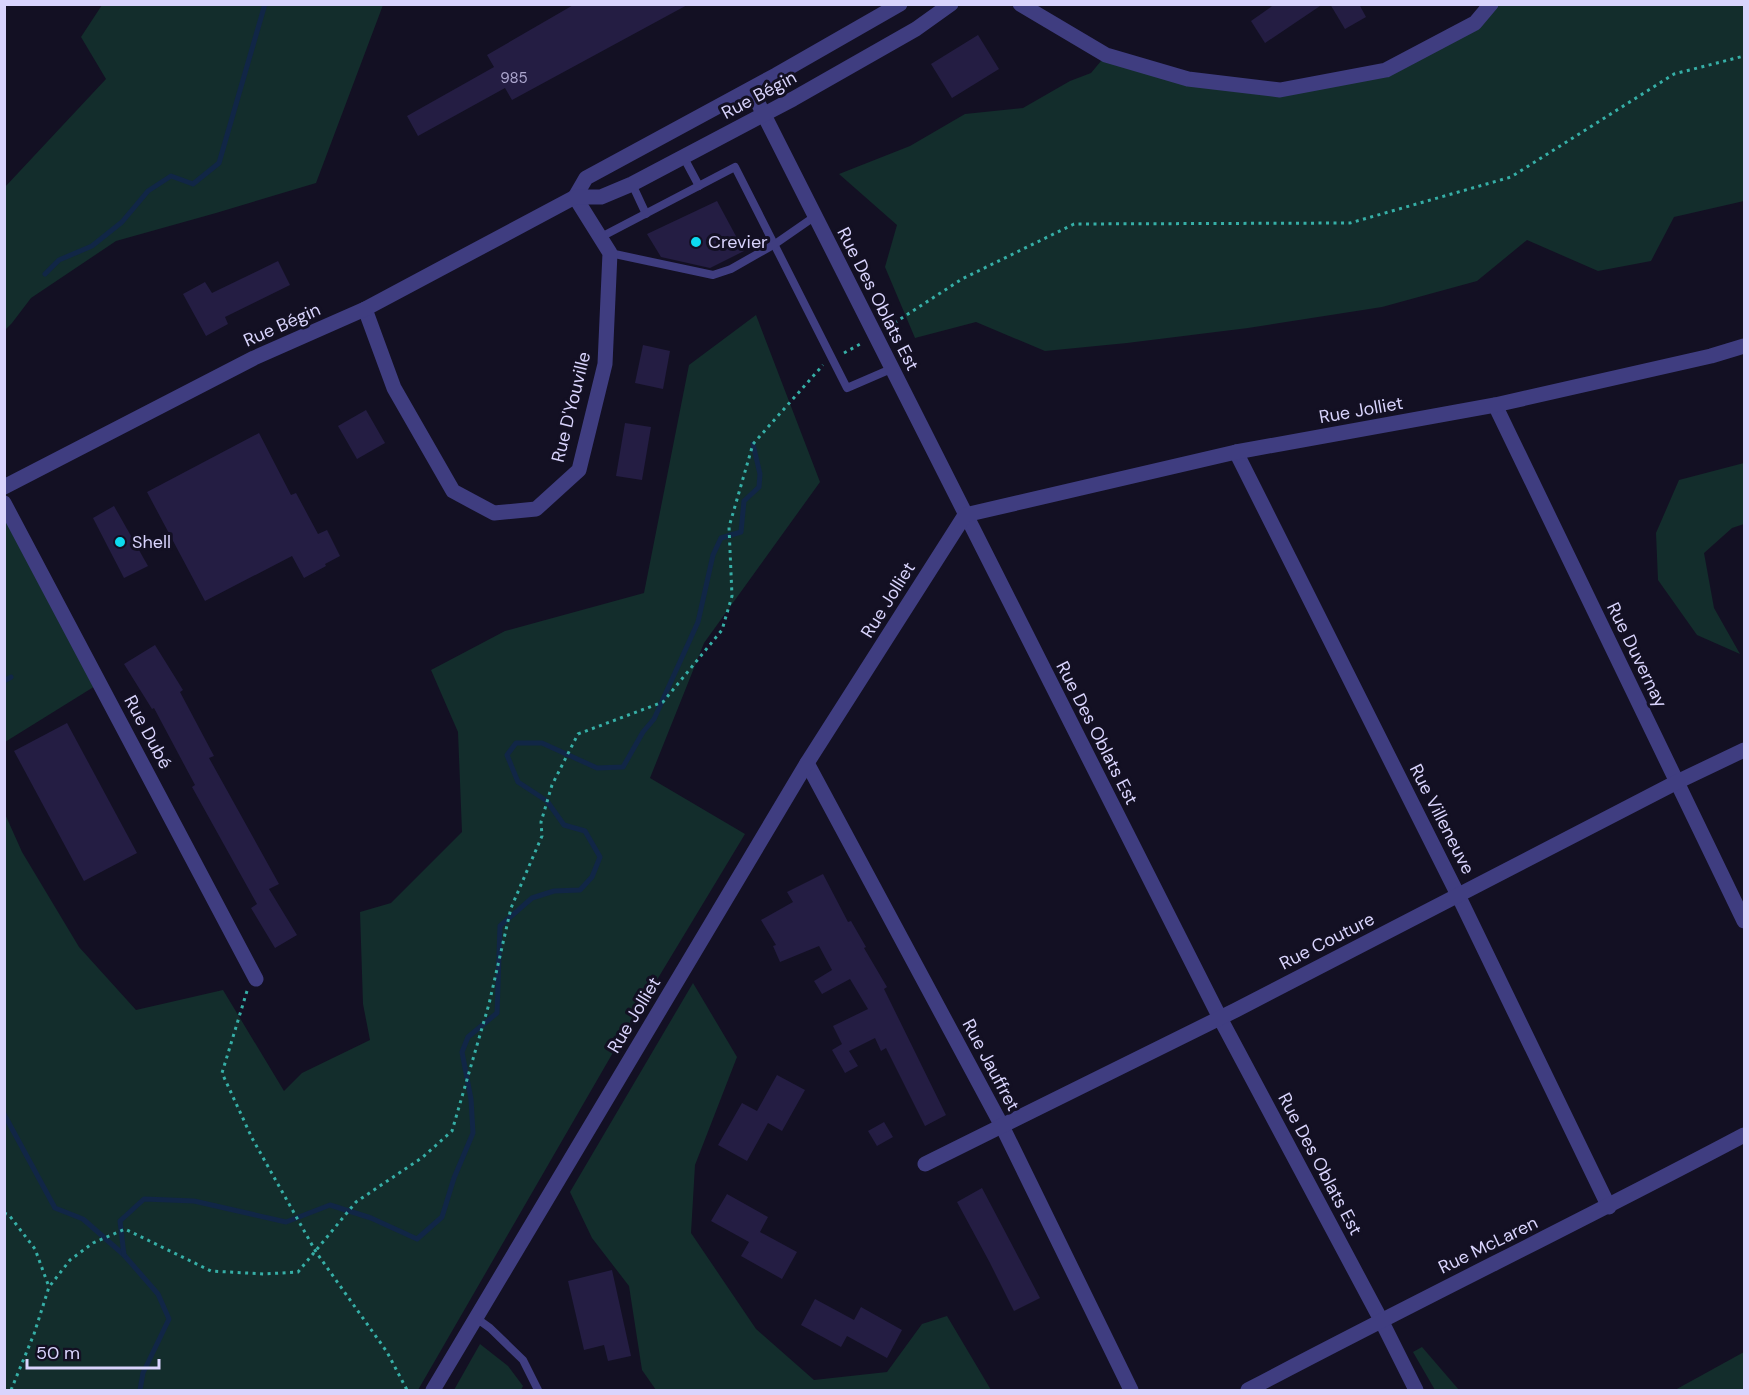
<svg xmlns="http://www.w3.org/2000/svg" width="1749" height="1395" font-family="'DM Sans',sans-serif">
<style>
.green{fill:#132d2c}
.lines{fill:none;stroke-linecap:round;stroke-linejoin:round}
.stream{stroke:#112646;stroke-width:5}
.building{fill:#241d43}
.path{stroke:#36afa7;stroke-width:3;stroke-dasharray:3 4.5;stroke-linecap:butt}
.service{stroke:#3f3d80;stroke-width:8}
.minor{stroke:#3f3d80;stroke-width:15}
.tertiary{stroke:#3f3d80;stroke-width:15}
.poi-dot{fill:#0ddbf0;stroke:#131023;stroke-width:2}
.labels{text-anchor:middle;stroke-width:6;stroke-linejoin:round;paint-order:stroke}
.number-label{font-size:15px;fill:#aca6ce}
.street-label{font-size:18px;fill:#d9d4fd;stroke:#131023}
.poi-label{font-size:18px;fill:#d9d4fd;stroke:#131023;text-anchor:start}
</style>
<rect width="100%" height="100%" fill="#131023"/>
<g class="green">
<path d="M102,5H383L316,183L216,213L116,241L31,298L12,323L5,330V187L106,79L81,37Z"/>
<path d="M1491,5H1744V201L1674,217L1651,261L1598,271L1527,240L1477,281L1382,307L1248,328L1127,343L1045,351L976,322L915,338L885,267L897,225L839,174L910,146L965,114L1023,108L1070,81L1091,73L1106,55L1280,90L1386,70Z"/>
<path d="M756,315L820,482L704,643L650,778L745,834L611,1056L418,1390H5V814L22,852L79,947L136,1010L223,990L284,1091L302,1073L370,1040L363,1004L360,912L391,903L462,832L458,732L431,670L505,631L644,593L689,365Z"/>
<path d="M1744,463V524L1732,528L1704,553L1714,608L1740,654L1697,635L1658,580L1656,533L1679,480Z"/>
<path d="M4,503L100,683L5,742H4Z"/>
<path d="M693,983L737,1057L695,1165L691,1233L756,1329L814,1380L887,1372L922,1324L947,1316L991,1390H656L642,1370L629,1286L592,1238L570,1192Z"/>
<path d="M480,1344L508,1366L523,1386L521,1390H454Z"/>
<path d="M1422,1347L1459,1390H1435L1413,1352Z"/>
<path d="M1744,1352V1390H1675Z"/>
</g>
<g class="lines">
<g class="stream">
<path d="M45,274L59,260L92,246L122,222L148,191L171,176L193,184L219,163L265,4"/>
<path d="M4,681L11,677"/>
<path d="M4,1114L55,1208L83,1219L124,1255L158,1294L169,1319L143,1373L140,1390"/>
<path d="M124,1255L120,1221L144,1199L194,1201L286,1222L330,1205L371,1218L417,1239L442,1217L454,1178L473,1133L471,1099L462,1052L468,1037L497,1013L500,926L532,898L554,891L580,890L592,877L600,857L585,831L564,825L547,801L518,782L507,755L516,743H542L597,768L623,767L643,732L654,719L698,622L713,555L721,538L741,532L744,501L759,487L760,474L753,444"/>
</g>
</g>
<g class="building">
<path d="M575,4H689L512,100L505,88L418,136L407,116L494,67L487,55Z"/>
<path d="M1275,4H1323L1265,43L1251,21Z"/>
<path d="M1330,4H1359L1366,17L1345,29Z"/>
<path d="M978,35L999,69L952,98L931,64Z"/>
<path d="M717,201L744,251L710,268L661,257L647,234Z"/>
<path d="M278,261L290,285L225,317L228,324L206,336L183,294L205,282L212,293Z"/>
<path d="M643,345L670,351L663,389L635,383Z"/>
<path d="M366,410L385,443L357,459L338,426Z"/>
<path d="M625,423L651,427L642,480L616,476Z"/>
<path d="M259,433L291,495L296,493L318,534L327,530L340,556L325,564L326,566L304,578L292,556L205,601L147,492Z"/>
<path d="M114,506L148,566L124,578L93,518Z"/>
<path d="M155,645L183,690L180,692L214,756L209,758L279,884L269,889L297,935L275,948L251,908L257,904L192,787L195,785L154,708L152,709L124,664Z"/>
<path d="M67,723L137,853L84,881L14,751Z"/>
<path d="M823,874L848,922L851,921L866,947L864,948L887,987L884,989L946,1115L925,1126L886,1048L881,1051L875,1038L849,1051L858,1066L845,1073L832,1050L842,1044L833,1026L868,1009L850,979L822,994L814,981L832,970L819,946L780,962L773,946L776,945L761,920L793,902L787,892Z"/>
<path d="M777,1075L805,1090L782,1131L768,1123L747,1161L718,1145L742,1103L757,1111Z"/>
<path d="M884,1122L893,1137L877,1146L868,1131Z"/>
<path d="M982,1188L1040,1298L1014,1311L990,1263L957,1202Z"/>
<path d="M727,1194L768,1217L760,1232L797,1252L782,1279L741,1256L749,1242L711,1221Z"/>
<path d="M612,1270L631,1356L608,1361L604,1345L584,1350L568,1281Z"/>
<path d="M815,1299L854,1320L861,1307L902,1330L887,1358L847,1336L841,1347L801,1325Z"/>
</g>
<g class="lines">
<g class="path">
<path d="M888,327L962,279L1074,224L1350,223L1511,177L1674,74L1744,56"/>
<path d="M844,353L862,343"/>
<path d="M247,991L222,1073L252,1138L316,1252L387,1352L407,1390"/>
<path d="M4,1213L9,1215L35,1249L49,1287"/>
<path d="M11,1390L34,1334L49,1287L70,1260L93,1243L125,1229L211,1271L264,1274L298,1272L356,1202L423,1157L452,1131L489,1004L511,908L542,836L541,822L552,785L578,734L663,702L722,630L732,596L729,527L753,444L823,365"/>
</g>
<g class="service">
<path d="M683,156L699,186"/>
<path d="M632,184L646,214"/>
<path d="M601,237L735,167L847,388L891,369"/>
<path d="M610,253L713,275L731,269L775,244L814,217"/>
<path d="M476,1318L490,1328L523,1360L538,1390"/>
</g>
<g class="minor">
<path d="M1020,4L1106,55L1188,79L1280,90L1386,70L1475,23L1491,4"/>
<path d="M751,89L1220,1018L1381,1320L1416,1390"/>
<path d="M365,309L394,388L453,491L494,513L536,509L579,470L605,364L610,253L575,197"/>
<path d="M1495,405L1744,921"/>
<path d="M1236,452L1458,895L1609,1207"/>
<path d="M4,503L256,979"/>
<path d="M807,763L1002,1126L1131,1390"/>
<path d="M925,1164L1236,1010L1677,782L1744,750"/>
<path d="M433,1390L807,763L965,515L1236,452L1495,405L1711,356L1744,346"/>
<path d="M1248,1390C1412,1303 1580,1222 1744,1135"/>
</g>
<g class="tertiary">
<path d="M575,197L586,178L776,75L900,4"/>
<path d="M4,487L254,358L365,309L575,197H601L632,184L793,99L916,29L951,4"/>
</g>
</g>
<g class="poi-dot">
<circle cx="696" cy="242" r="6"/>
<circle cx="120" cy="542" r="6"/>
</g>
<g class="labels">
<g class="number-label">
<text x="514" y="83">985</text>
</g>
<g class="street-label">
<text transform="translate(759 95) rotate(-28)" y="6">Rue Bégin</text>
<text transform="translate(878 299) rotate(63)" y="6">Rue Des Oblats Est</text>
<text transform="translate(282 325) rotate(-24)" y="6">Rue Bégin</text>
<text transform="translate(571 407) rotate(-76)" y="6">Rue D'Youville</text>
<text transform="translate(1361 410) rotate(-10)" y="6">Rue Jolliet</text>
<text transform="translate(888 600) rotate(-58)" y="6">Rue Jolliet</text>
<text transform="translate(1637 655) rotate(64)" y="6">Rue Duvernay</text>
<text transform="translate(148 732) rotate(62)" y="6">Rue Dubé</text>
<text transform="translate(1097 733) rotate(63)" y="6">Rue Des Oblats Est</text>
<text transform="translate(1442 819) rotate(63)" y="6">Rue Villeneuve</text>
<text transform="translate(1327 941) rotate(-27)" y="6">Rue Couture</text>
<text transform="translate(634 1015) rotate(-59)" y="6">Rue Jolliet</text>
<text transform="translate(991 1065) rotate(62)" y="6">Rue Jauffret</text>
<text transform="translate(1320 1164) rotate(62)" y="6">Rue Des Oblats Est</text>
<text transform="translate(1488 1245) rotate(-26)" y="6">Rue McLaren</text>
</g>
<g class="poi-label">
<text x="708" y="248">Crevier</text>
<text x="132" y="548">Shell</text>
</g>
</g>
<rect width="1749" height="1395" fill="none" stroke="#d9d4fd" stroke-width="12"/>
<path d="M27 1359v9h132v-9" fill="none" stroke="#d9d4fd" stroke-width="3"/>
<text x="36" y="1359" font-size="18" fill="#d9d4fd" stroke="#131023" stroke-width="4.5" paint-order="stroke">50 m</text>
</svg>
